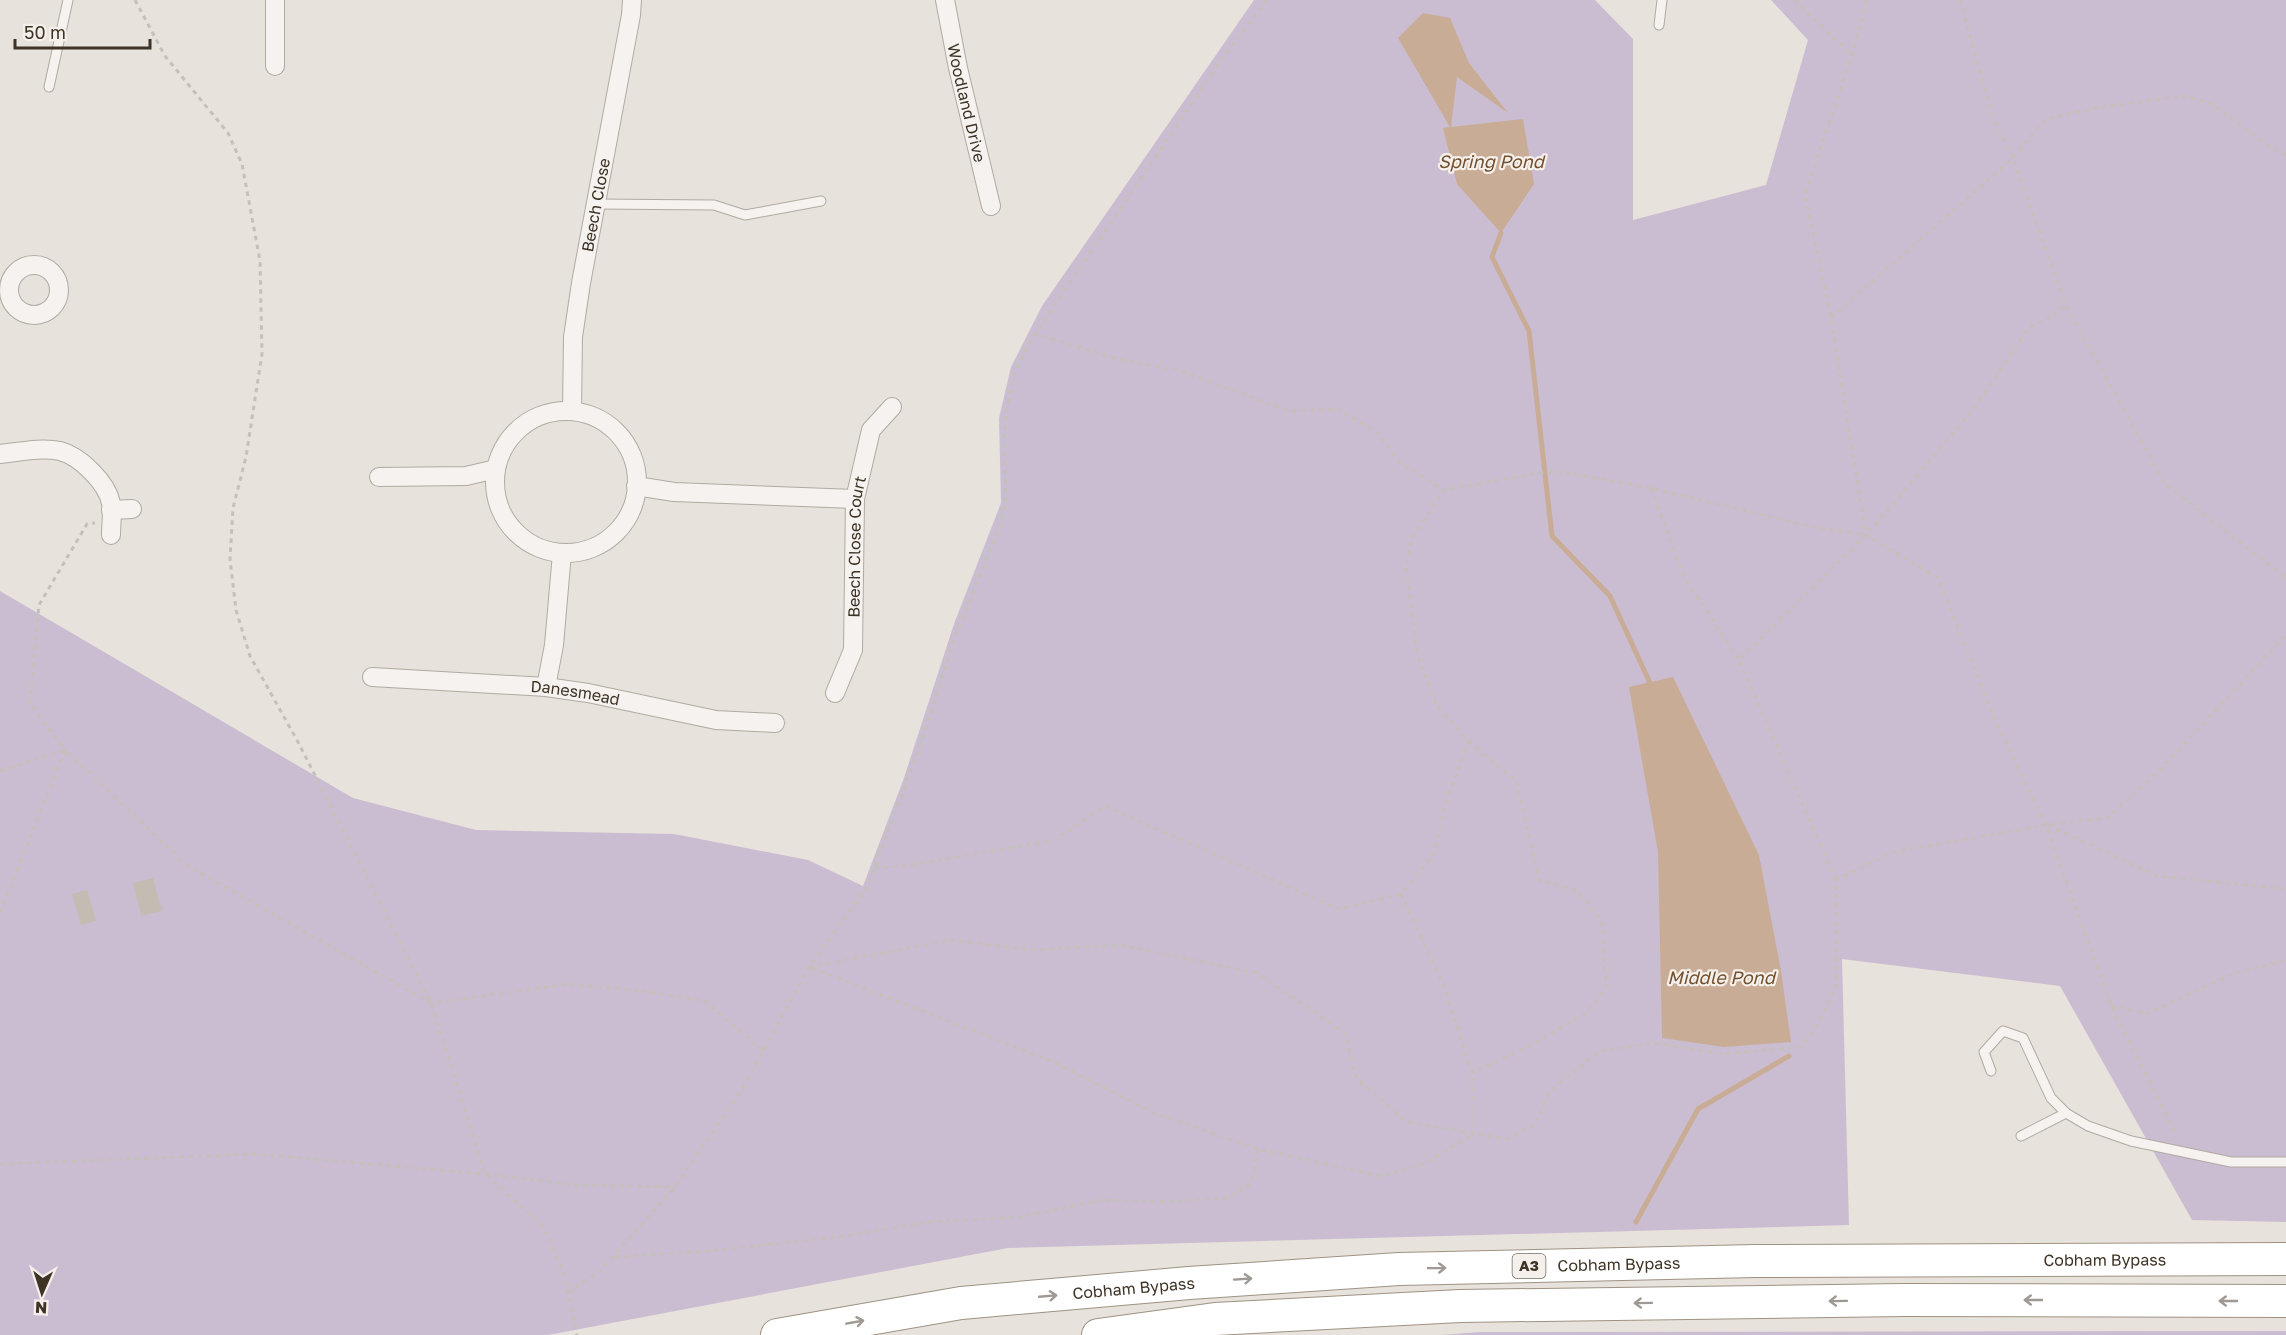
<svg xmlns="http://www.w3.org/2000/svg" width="2286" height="1335" font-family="'Golos Text',sans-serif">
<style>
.green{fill:#cbbdd1}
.water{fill:#c9ac95}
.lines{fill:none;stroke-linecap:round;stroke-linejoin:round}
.stream{stroke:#c9ac95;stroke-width:5}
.building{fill:#c4bcb3}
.lane-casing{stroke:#b1aaa1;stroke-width:11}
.street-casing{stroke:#b1aaa1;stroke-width:20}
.highway-casing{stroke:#9e9283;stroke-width:34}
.path{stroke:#c5c0ba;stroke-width:3;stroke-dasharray:4.5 4.5;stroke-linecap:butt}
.lane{stroke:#f5f2ef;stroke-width:9}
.street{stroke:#f5f2ef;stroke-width:18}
.highway{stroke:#fff;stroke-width:32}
.oneway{stroke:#9e9992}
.labels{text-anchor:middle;stroke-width:4.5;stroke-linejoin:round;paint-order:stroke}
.shield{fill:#f5f0eb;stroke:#756c60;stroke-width:1.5}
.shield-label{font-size:15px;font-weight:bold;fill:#3e3325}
.street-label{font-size:16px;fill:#3e3325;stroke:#f5f0eb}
.water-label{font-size:18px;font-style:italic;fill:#73502e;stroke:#f5f0eb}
</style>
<rect width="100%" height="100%" fill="#e7e2dc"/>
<g class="green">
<path d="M1254,0H1595L1633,39V220L1766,185L1808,40L1771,0H2286V1222L2192,1220L2060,986L1842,959L1849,1225L1008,1248L548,1335H0V591L353,798L476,830L674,834L808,860L863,886L904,778L954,624L1001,503L999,418L1011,367L1042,306Z"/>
<path d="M2286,1331V1335H1441L1481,1332Z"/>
</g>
<g class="water">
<path d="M1423,13L1450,18L1469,63L1508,113L1457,77L1451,127L1523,119L1534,184L1501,233L1457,184L1443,128L1450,127L1398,38Z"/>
<path d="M1673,677L1759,855L1781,971L1791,1042L1724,1047L1662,1038L1658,852L1629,687Z"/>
</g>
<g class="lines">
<g class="stream">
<path d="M1501,233L1492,257L1529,331L1552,536L1610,596L1650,683"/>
<path d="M1636,1222L1698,1109L1789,1056"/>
</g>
</g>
<g class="building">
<path d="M153,878L162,911L141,916L133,883Z"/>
<path d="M87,890L96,921L81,925L72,894Z"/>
</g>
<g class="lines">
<defs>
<g id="lane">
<path d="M1659,25L1662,0"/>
<path d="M49,87L68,0"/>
<path d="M596,204L714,205L745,215L821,201"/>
<path d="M1991,1071L1984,1052L2003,1031L2023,1038L2051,1098L2066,1113L2088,1126L2131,1141L2231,1162H2286"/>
<path d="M2021,1136L2066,1113"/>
</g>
<g id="street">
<path id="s1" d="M945,0L958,68L991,206"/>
<path d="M275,66V0"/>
<circle cx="34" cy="290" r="25"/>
<path id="s2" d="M572,411L573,337L581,283L631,15L632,0"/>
<circle cx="566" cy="482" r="71"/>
<path d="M0,454C19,452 41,447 60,451C80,456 107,483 111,503C113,513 111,525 111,535"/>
<path d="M379,477L466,476L496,469"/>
<path d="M636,486L674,492L855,499"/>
<path d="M111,510L132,509"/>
<path id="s3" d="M372,677L546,687L588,693L716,720L775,723"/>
<path d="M546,687L554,645L562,553"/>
<path id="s4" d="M835,693L853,650L855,499L871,430L892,407"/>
</g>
<g id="highway">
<path id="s5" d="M777,1335L961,1303L1189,1283L1399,1269L1755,1261L2286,1259"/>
<path d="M1098,1335L1215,1319L1460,1306L1904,1300L2286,1301"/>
</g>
</defs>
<use href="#lane" class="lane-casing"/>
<use href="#street" class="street-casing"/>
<use href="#highway" class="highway-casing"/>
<g class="path">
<path d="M135,0L165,56L228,133L242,164L260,261L262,354L246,457L233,508L230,559L236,610L250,656L298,742L431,1003L485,1174L543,1226L564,1274L577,1335"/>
<path d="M1794,0L1852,55"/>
<path d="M1867,0L1852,55L1805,194L1831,318L1866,535L1938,578L1993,715L2046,825L2111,1005L2177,1137"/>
<path d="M1960,0L1993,118L2013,158L2066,305L2165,484L2286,578"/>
<path d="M1831,318L2013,158L2045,119L2101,107L2185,96L2210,103L2263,142L2286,155"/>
<path d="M1034,333L1118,359L1181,371L1289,411L1337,409L1376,431L1400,463L1444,490"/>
<path d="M1651,488L1683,575L1739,660"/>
<path d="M1469,741L1479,751L1516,780L1539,880L1577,891L1602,920L1606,988L1585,1014L1531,1045L1472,1073"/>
<path d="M0,771L65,750L188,866L431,1003L568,984L649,992L705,1001L763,1051"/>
<path d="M2048,825L2157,876L2286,889"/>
<path d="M875,868L910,865L1055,840L1105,806L1339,909L1401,894L1433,856L1446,802L1469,741L1436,705L1418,657L1406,568L1412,539L1444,490L1538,473L1562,472L1651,488L1813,527L1866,535"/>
<path d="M1836,880L1739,660L1866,535L1912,482L1978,403L2028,328L2050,317L2066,305"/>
<path d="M1401,894L1444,986L1472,1073V1135"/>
<path d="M0,913L65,750L30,703L39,605L87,524L95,523"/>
<path d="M809,967L952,940L1031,950L1121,945L1257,973L1345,1033L1356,1078L1407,1122L1507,1139L1535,1124L1549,1092L1600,1051L1655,1043L1723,1054L1800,1047L1816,1028L1837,986L1836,880L1894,852L2046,825L2107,818L2160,770L2286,635"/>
<path d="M812,968L1054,1062L1154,1113L1259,1149L1381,1176L1420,1166L1471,1136"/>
<path d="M2111,1005L2146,1014L2233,974L2286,960"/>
<path d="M0,1164L254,1154L485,1174L576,1185L675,1187"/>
<path d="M615,1257L708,1251L838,1237L930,1222L1020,1217L1101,1200L1166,1202L1228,1198L1251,1183L1259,1149"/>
<path d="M568,1292L599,1272L675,1187L741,1091L809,967L867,888L919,749L955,637L1002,521L1006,497L1004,445L1007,408L1013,377L1027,346L1226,53L1267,0"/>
</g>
<use href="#lane" class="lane"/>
<use href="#street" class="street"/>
<use href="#highway" class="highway"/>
</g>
<defs><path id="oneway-shaft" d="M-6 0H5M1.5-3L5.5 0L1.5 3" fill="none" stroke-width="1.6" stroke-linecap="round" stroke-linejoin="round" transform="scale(1.5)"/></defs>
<g class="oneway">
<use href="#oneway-shaft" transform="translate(1437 1268) rotate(-1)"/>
<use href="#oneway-shaft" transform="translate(1243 1279) rotate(-4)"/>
<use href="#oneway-shaft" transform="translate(1048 1296) rotate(-5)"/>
<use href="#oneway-shaft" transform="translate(2033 1300) rotate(-180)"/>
<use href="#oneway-shaft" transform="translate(1838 1301) rotate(179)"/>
<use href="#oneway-shaft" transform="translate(2228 1301) rotate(-180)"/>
<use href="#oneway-shaft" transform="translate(1643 1303) rotate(179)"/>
<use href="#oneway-shaft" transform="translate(855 1322) rotate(-10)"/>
</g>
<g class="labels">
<rect class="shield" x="1512.5" y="1254" width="33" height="24" rx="4.5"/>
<g class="shield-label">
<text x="1529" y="1271">A3</text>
</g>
<g class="street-label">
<text dy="6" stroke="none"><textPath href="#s1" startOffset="105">Woodland Drive</textPath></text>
<text dy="6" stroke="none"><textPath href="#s2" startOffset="208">Beech Close</textPath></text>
<text dy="6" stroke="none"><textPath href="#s4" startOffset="150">Beech Close Court</textPath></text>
<text dy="6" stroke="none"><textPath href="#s3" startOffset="204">Danesmead</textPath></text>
<text dy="6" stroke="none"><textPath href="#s5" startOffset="1332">Cobham Bypass</textPath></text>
<text dy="6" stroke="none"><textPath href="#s5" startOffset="846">Cobham Bypass</textPath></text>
<text dy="6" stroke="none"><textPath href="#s5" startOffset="360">Cobham Bypass</textPath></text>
</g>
<g class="water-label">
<text x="1491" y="168">Spring Pond</text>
<text x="1721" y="984">Middle Pond</text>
</g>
</g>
<g transform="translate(42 1293) rotate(183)" stroke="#f5f0eb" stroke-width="4.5" paint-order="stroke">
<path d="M0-4.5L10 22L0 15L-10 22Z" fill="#3e3325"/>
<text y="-9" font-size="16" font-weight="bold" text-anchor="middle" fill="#3e3325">N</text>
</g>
<path d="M15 39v9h135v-9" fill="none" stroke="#3e3325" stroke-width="3"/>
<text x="24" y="39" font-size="18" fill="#3e3325" stroke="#f5f0eb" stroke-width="4.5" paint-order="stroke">50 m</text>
</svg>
